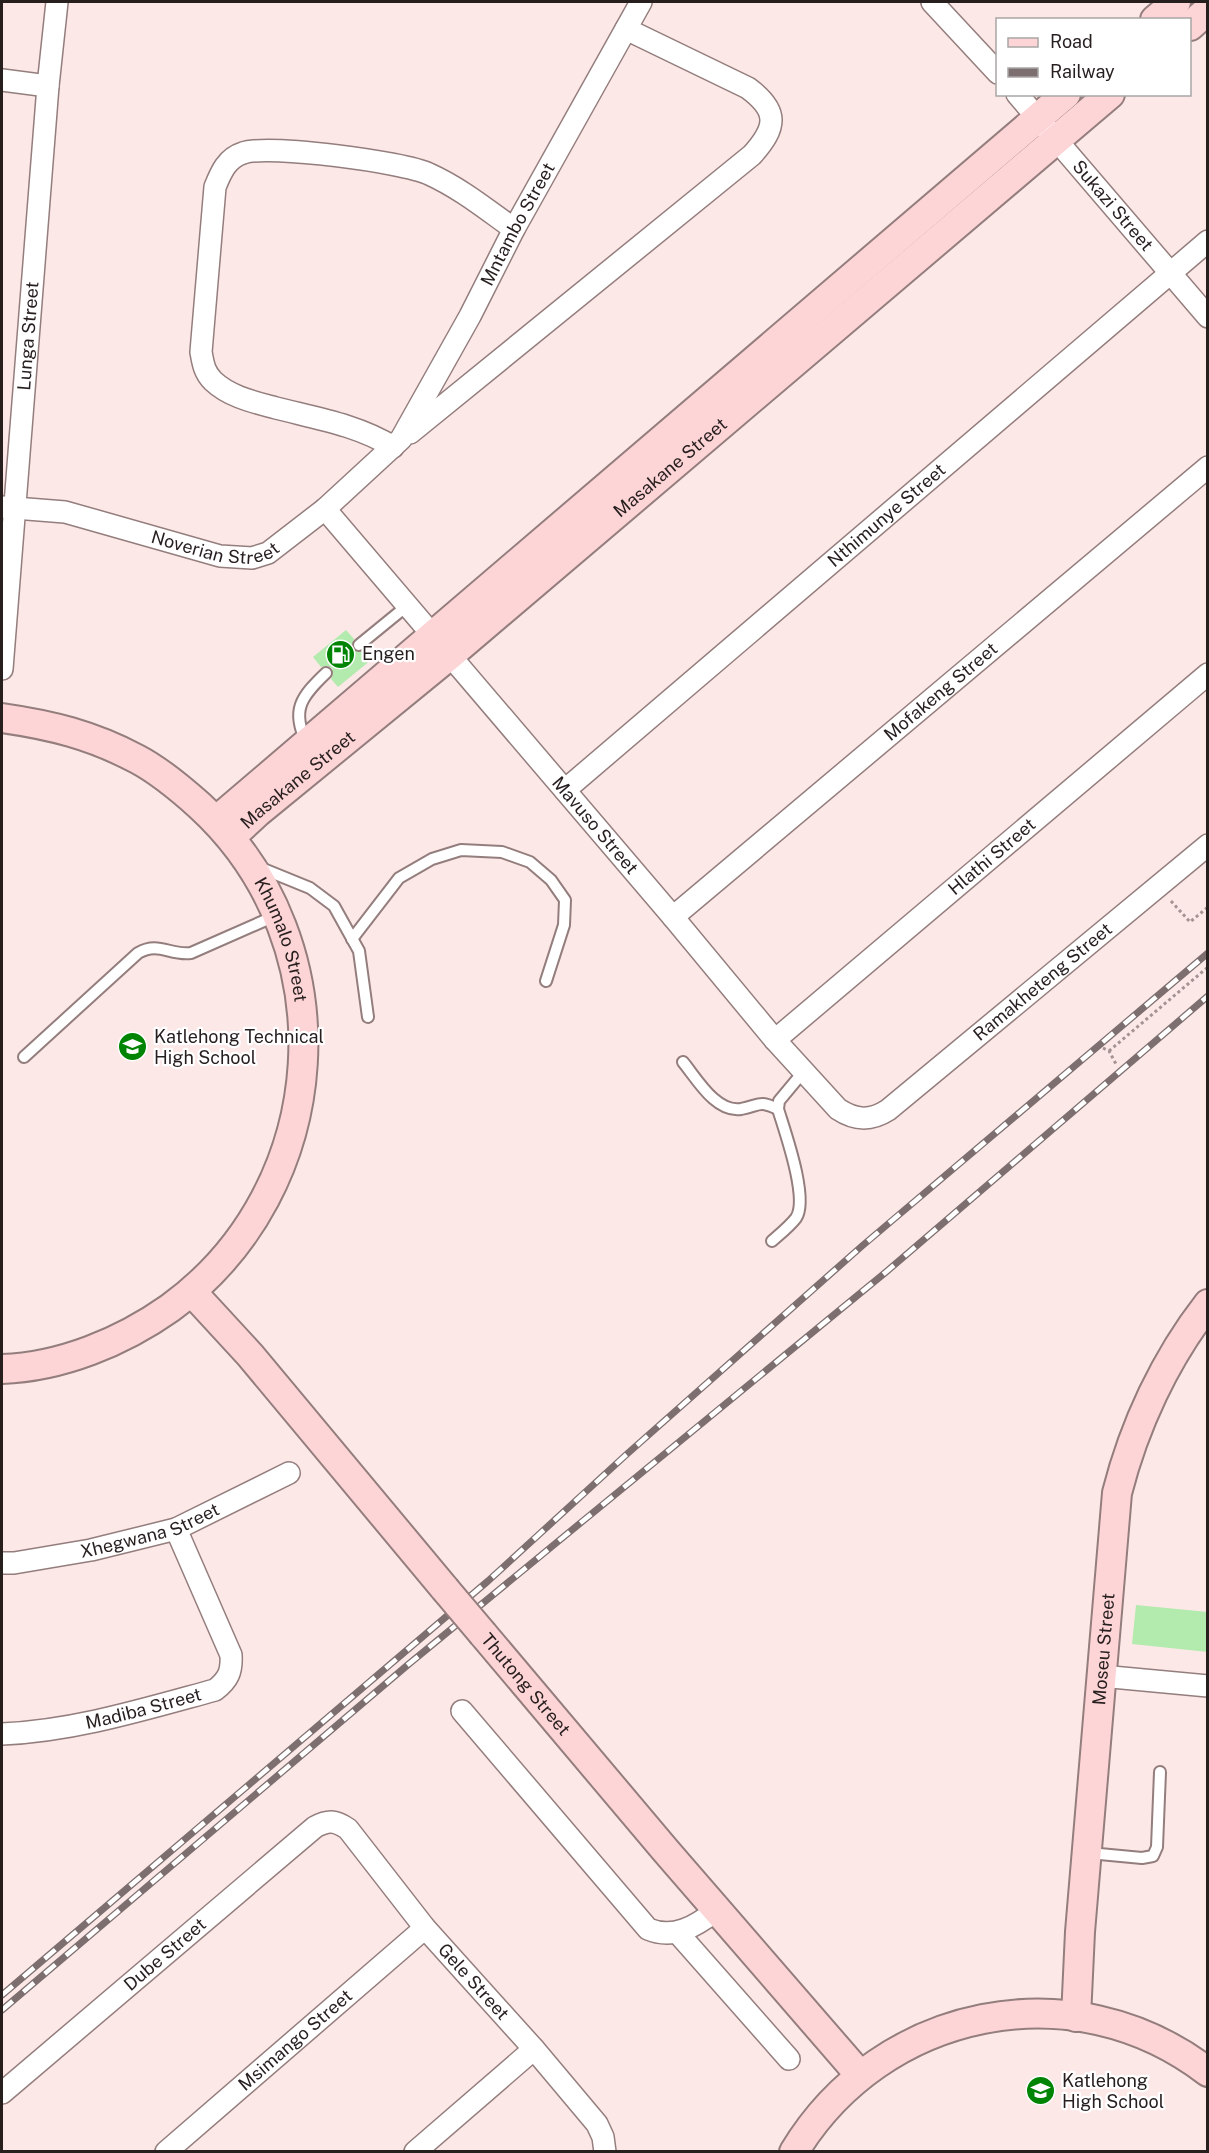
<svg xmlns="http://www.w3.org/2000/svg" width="1209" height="2153" font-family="'Public Sans',sans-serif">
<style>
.building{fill:#b3eaae}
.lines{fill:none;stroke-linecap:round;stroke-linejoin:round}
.lane-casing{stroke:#947e7d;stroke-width:14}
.street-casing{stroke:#947e7d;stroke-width:24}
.secondary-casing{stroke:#947e7d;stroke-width:32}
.path{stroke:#a39393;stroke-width:3;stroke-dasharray:3 3;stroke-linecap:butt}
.lane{stroke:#fff;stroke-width:10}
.street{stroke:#fff;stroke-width:21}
.secondary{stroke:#fdd5d7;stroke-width:28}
.rail-casing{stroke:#7d6f6f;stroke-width:7}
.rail{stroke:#fff;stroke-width:4.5;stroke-dasharray:14;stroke-linecap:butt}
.secondary-bridge-casing{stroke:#947e7d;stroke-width:32;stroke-linecap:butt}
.secondary-bridge{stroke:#fdd5d7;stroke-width:28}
.labels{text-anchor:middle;stroke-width:4.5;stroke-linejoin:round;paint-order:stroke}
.street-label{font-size:18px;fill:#271e1e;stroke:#fff}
.poi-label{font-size:18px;fill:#271e1e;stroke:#fff;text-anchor:start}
</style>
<rect width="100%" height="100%" fill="#fde8e8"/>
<g class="building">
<path d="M346,630L354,639L352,646L354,650L360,652L364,651L371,660L338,687L331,679L333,674L332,668L327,666L321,667L313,657Z"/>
<path d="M1136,1605L1208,1612V1652L1132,1644Z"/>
</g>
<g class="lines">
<defs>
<g id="lane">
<path d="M359,645L408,605"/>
<path d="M307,743C290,710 302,696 326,673"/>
<path d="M256,866L310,888L334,906L359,951L368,1017"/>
<path d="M352,939L399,878L432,859L461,850L502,852L530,862L551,880L565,900L564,925L546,981"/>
<path d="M24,1057L138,953C159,941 170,956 191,953L275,916"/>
<path d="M683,1062C697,1079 716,1113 741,1109C761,1105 758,1100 778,1109"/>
<path d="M772,1241C780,1234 790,1226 796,1218C809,1199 785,1132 778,1109L779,1101L804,1071"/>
<path d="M1089,1853L1142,1858L1153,1856L1157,1847L1160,1772"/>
</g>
<g id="street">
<path d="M932,2L998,73"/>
<path d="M2,80L48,86"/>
<path id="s1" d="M1017,94L1208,317"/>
<path d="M410,433L752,155C777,127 779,111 748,88L626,29"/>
<path d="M393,447C358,425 315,418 276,408C254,402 230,397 213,381C204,372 203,363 201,352L215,187C221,172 227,158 243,153C268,144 404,162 429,174C460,188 486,209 514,229"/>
<path id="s2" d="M2,507L65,512L220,556L252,558L268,553L325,509L401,439L470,316L514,229L641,2"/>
<path id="s3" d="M325,509L673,917L775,1040L838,1109C856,1121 871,1121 888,1110L1208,845"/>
<path id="s4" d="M2,669L48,86L57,2"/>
<path id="s5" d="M565,790L1208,241"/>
<path id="s6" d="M673,917L1208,467"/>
<path id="s7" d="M775,1040L1208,674"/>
<path id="s8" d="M2,1563H14L91,1550L176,1529L289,1473"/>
<path d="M1101,1676L1208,1686"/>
<path d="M462,1711L648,1929C674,1940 696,1926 717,1910"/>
<path id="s9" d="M2,1734C74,1731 145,1709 215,1690C228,1680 232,1672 231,1655L176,1529"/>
<path d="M677,1932L789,2059"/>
<path id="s10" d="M2,2093L315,1827C328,1820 335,1820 348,1829L425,1928L534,2049L597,2124L603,2137L605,2152"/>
<path id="s11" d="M166,2152L425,1928"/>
<path d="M415,2152L534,2049"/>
</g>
<g id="secondary">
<path d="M1155,20L1176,2"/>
<path d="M1190,26L1208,10"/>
<path id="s12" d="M2,718C51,725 92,735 137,759C160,771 181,789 200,806C350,944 334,1189 170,1308C122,1342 61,1367 2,1369"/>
<path d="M216,821L1066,94"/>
<path id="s13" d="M231,837L258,812L450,655L1110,94"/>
<path d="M192,1292L250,1355L445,1589"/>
<path id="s14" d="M483,1634L666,1851L860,2075"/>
<path id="s15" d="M1076,2017L1080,1932L1117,1493C1134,1426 1165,1359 1208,1304"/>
<path d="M794,2152C881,2008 1073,1968 1208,2072"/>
</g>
</defs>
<use href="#lane" class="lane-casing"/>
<use href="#street" class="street-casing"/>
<use href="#secondary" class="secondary-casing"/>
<g class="path">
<path d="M1171,901L1190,922L1208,907"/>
<path d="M1103,1048L1109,1051L1116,1064"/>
<path d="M1109,1051L1208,967"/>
</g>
<use href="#lane" class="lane"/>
<use href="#street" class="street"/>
<use href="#secondary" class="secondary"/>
<defs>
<g id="rail">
<path d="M2,1995L488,1581L627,1454L862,1246L1208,953"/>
<path d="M2,2010L410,1663L886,1272L1208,996"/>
</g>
</defs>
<use href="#rail" class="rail-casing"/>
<use href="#rail" class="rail"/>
<defs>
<path id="secondary-bridge" d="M445,1589L483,1634"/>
</defs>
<use href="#secondary-bridge" class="secondary-bridge-casing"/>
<use href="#secondary-bridge" class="secondary-bridge"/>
</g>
<defs>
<symbol id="fuel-disc" viewBox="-11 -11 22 22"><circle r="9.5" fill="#008404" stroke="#fff"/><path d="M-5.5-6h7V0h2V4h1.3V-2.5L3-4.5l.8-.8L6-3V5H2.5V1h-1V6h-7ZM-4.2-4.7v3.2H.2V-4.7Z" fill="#fff"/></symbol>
<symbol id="school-disc" viewBox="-11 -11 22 22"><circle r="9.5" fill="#008404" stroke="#fff"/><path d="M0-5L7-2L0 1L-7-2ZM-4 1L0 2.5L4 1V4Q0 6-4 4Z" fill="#fff"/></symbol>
</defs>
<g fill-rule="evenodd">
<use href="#fuel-disc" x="324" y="638" width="33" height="33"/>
<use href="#school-disc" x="116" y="1030" width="33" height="33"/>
<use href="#school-disc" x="1024" y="2074" width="33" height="33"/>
</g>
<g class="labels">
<g class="street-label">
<text dy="6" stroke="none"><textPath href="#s1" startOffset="147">Sukazi Street</textPath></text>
<text dy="6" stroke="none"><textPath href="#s2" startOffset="693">Mntambo Street</textPath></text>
<text dy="6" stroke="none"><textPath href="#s4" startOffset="334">Lunga Street</textPath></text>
<text dy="6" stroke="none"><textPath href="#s13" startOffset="574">Masakane Street</textPath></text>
<text dy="6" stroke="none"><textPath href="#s5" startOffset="423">Nthimunye Street</textPath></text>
<text dy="6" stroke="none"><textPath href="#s2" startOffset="219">Noverian Street</textPath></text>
<text dy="6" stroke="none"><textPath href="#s6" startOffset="350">Mofakeng Street</textPath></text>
<text dy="6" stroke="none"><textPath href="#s13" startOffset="88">Masakane Street</textPath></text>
<text dy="6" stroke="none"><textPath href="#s3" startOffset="416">Mavuso Street</textPath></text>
<text dy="6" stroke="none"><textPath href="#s7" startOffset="284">Hlathi Street</textPath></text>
<text dy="6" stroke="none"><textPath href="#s12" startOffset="380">Khumalo Street</textPath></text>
<text dy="6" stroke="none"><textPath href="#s3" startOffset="1044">Ramakheteng Street</textPath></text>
<text dy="6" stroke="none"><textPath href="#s8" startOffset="152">Xhegwana Street</textPath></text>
<text dy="6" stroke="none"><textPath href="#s15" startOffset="369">Moseu Street</textPath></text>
<text dy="6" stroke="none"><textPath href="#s14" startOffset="66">Thutong Street</textPath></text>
<text dy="6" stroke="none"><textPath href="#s9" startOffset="144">Madiba Street</textPath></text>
<text dy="6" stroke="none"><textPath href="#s10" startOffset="214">Dube Street</textPath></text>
<text dy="6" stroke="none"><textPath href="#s10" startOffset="644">Gele Street</textPath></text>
<text dy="6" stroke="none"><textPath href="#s11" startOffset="171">Msimango Street</textPath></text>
</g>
<g class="poi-label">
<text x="362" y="660">Engen</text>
<text x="154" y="1043">Katlehong Technical<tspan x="154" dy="21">High School</tspan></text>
<text x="1062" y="2087">Katlehong<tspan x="1062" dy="21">High School</tspan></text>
</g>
</g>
<rect width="1209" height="2153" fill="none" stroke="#271e1e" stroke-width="6"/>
<rect x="996" y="18" width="195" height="78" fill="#ffffff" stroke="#a9a5a5" stroke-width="1.5"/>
<rect x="1008" y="38" width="30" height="9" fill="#fdd5d7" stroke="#a9a5a5" stroke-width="1.5"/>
<text x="1050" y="48" font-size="18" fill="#271e1e">Road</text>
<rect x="1008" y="68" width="30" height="9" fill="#7d6f6f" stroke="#a9a5a5" stroke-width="1.5"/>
<text x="1050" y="78" font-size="18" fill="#271e1e">Railway</text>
</svg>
